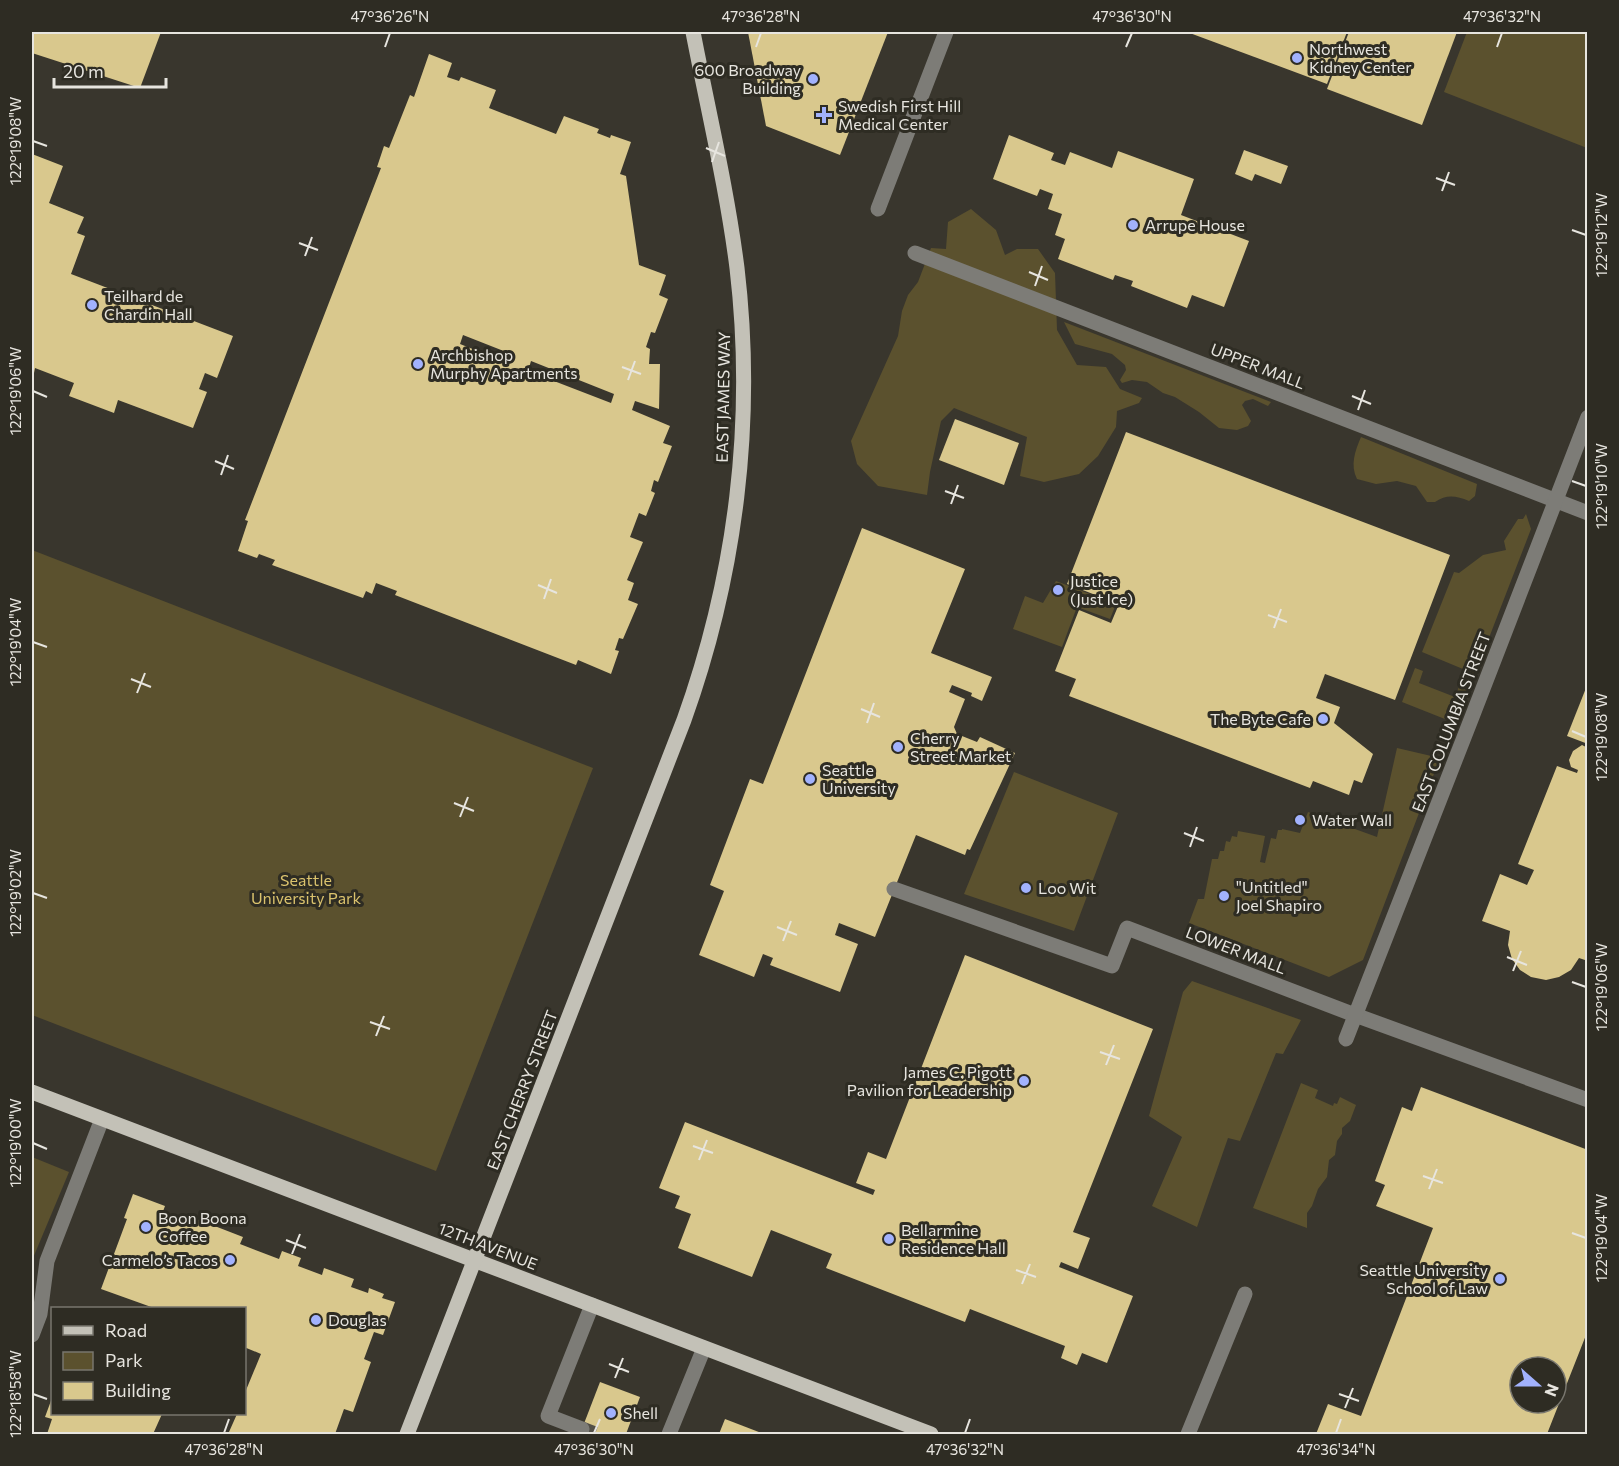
<svg xmlns="http://www.w3.org/2000/svg" width="1619" height="1466" font-family="Commissioner,sans-serif">
<style>
.green{fill:#5b512e}
.building{fill:#d9c88d;fill-rule:evenodd}
.lines{fill:none;stroke-linecap:round;stroke-linejoin:round}
.minor-tunnel{stroke:#535048;stroke-width:15;stroke-dasharray:15 8;stroke-linecap:butt}
.minor{stroke:#7d7c77;stroke-width:15}
.major{stroke:#c3c1b7;stroke-width:15}
.ticks{fill:none;stroke:#e7e5df;stroke-width:2}
.poi-dot{fill:#a2b2fd;stroke:#2e2c23;stroke-width:2}
.labels{text-anchor:middle;stroke-width:6;stroke-linejoin:round;paint-order:stroke}
.poi-label{font-size:16px;fill:#e7e5df;stroke:#2e2c23;text-anchor:start}
.street-label{font-size:16px;fill:#e7e5df;stroke:#2e2c23}
.park-label{font-size:16px;fill:#dac26d;stroke:#2e2c23}
.neatline{fill:none;stroke:#e7e5df;stroke-width:2}
.ticks-label{font-size:15px;text-anchor:middle;fill:#e7e5df}
</style>
<rect width="100%" height="100%" fill="#39362d"/>
<g class="green">
<path d="M1467,32H1587V148L1444,92Z"/>
<path d="M971,209L996,230L1005,255L1017,249H1038L1055,273L1057,330L1077,365L1106,367L1120,389L1142,398L1139,403L1117,411L1116,427L1098,456L1079,474L1044,482L1020,476L1027,437L954,408L941,421L930,472L927,495L878,486L857,464L851,441L898,336L902,311L908,295L918,282L931,248L946,249L948,222Z"/>
<path d="M1064,322L1271,402L1268,406L1253,399L1245,401L1242,405L1251,421L1248,426L1237,430L1219,428L1199,412L1175,397L1163,393L1147,382L1132,380L1122,383L1120,380L1126,370L1125,365L1112,354L1075,344Z"/>
<path d="M1361,437L1477,484L1475,496L1469,501C1456,496 1447,494 1435,502H1427L1416,486L1397,481L1376,484L1357,479C1350,465 1355,451 1361,437Z"/>
<path d="M1526,514L1531,529L1475,674L1422,652L1454,572L1459,573L1483,555L1506,550L1504,541L1518,519H1523Z"/>
<path d="M32,550L593,768L436,1171L32,1015Z"/>
<path d="M1056,581L1116,604L1110,619L1077,607L1062,647L1013,629L1025,596L1043,603Z"/>
<path d="M1415,668L1423,671L1419,683L1455,697L1460,684L1469,688L1455,723L1402,702Z"/>
<path d="M1397,748L1440,758L1363,960L1329,977L1189,923L1198,899H1204L1212,859H1218L1220,851H1224L1226,841L1230,842L1232,836L1237,837L1238,831L1265,836L1260,862L1265,863L1271,838L1276,839L1278,830H1282V829L1300,833L1308,812L1377,837Z"/>
<path d="M1014,772L1118,813L1074,931L964,894Z"/>
<path d="M1192,981L1301,1020L1283,1054L1276,1053L1240,1141L1228,1138L1197,1227L1152,1206L1182,1137L1149,1116L1183,992Z"/>
<path d="M1301,1083L1318,1090L1315,1098L1333,1106L1334,1103L1337,1104L1340,1097L1356,1105L1350,1121L1342,1128V1134L1337,1141L1335,1155L1329,1160L1327,1177L1318,1189L1312,1206L1307,1213V1228L1253,1208Z"/>
<path d="M32,1157L69,1172L33,1258L32,1257Z"/>
</g>
<g class="building">
<path d="M32,32H161L140,88L32,53Z"/>
<path d="M748,32H888L840,155L766,126Z"/>
<path d="M1187,32H1347L1327,84Z"/>
<path d="M1349,32H1457L1422,125L1327,89Z"/>
<path d="M429,54L452,63L447,77L459,81L461,77L496,90L489,108L556,134L564,116L599,129L597,133L610,138L611,135L631,142L620,174L626,176L639,265L666,275L659,295L668,299L655,333L651,332L646,347L650,349L649,364H660L659,409L635,401L632,410L670,426L663,443L672,446L658,482L654,480L651,491L655,493L646,516L639,513L630,537L643,542L627,580L634,583L628,600L638,604L623,639L619,638L615,650L619,651L611,674L578,660L576,665L395,595L397,591L376,583L372,594L366,591L363,598L272,565L275,560L259,554L257,558L238,551L248,521L245,520L381,168L377,167L384,146L389,148L410,95L414,97ZM463,335L511,354L508,363L460,344ZM531,361L614,394L611,403L528,371Z"/>
<path d="M1009,135L1054,153L1051,160L1065,165L1070,152L1112,168L1118,151L1194,179L1181,215L1249,241L1224,307L1192,295L1187,308L1131,286L1133,281L1115,275L1113,280L1058,259L1065,239L1055,235L1062,214L1048,209L1053,194L1040,189L1037,196L993,179Z"/>
<path d="M1244,150L1288,166L1281,184L1255,174L1252,181L1235,174Z"/>
<path d="M32,154L63,166L49,203L84,217L77,233L85,236L71,274L233,336L217,378L205,373L199,389L207,392L193,428L118,400L114,413L69,396L74,383L35,368L34,373L32,372Z"/>
<path d="M955,419L1019,443L1004,485L939,460Z"/>
<path d="M1126,432L1450,555L1395,700L1325,674L1316,698L1340,707L1334,723L1373,754L1362,783L1354,780L1349,795L1313,781L1310,788L1069,696L1076,679L1055,671L1079,610L1111,623L1119,604L1067,584Z"/>
<path d="M862,528L965,569L931,653L992,677L982,701L971,696L972,693L952,685L949,692L965,699L954,727L957,734L977,742L980,737L1015,753L970,850L967,849L965,855L916,835L875,937L839,923L835,935L858,944L840,992L770,965L773,958L763,954L754,977L699,955L724,891L710,885L750,779L763,784Z"/>
<path d="M1588,683V744L1567,736Z"/>
<path d="M1582,745L1588,748V961L1579,958L1571,970L1559,977L1546,980L1531,977L1520,970L1512,959L1508,945L1510,931L1482,921L1500,874L1527,885L1534,870L1518,864L1557,766L1577,773L1578,770L1571,767L1569,760L1573,751Z"/>
<path d="M965,955L1153,1029L1073,1232L1090,1238L1078,1269L1061,1262L1059,1267L1133,1296L1107,1363L1082,1353L1077,1365L1061,1358L1065,1346L970,1309L965,1322L826,1268L832,1254L771,1230L752,1277L678,1248L691,1214L675,1208L680,1196L659,1188L685,1122L873,1195L875,1190L856,1183L868,1152L886,1159Z"/>
<path d="M1421,1087L1588,1150V1330L1547,1434H1316L1328,1404L1361,1416L1433,1228L1376,1206L1385,1185L1375,1181L1402,1107L1412,1111ZM1520,1367H1556V1403H1520Z"/>
<path d="M133,1194L165,1206L162,1214L191,1225L194,1218L243,1237L240,1244L279,1259L282,1251L301,1258L298,1266L322,1275L324,1268L354,1279L351,1287L368,1293L369,1288L384,1294L382,1298L395,1302L383,1335L374,1332L364,1359L371,1362L353,1412L344,1409L335,1434H236L229,1432L237,1414H244V1395L261,1354L244,1347V1308H154L101,1289L127,1219L124,1218Z"/>
<path d="M600,1382L640,1397L626,1434H580Z"/>
<path d="M52,1398V1414H162L153,1434H47L52,1419L45,1417Z"/>
<path d="M725,1419L764,1434H719Z"/>
</g>
<g class="lines">
<path class="minor-tunnel" d="M582,1429L595,1434"/>
<g class="minor">
<path d="M878,209L946,32"/>
<path d="M915,253L1588,513"/>
<path d="M894,889L1112,966L1127,928L1355,1015L1588,1100"/>
<path d="M1346,1039L1472,717L1588,417"/>
<path d="M32,1335L40,1314L47,1261L102,1119"/>
<path d="M582,1429L548,1416L592,1305"/>
<path d="M669,1434L704,1348"/>
<path d="M1188,1434L1245,1294"/>
</g>
<g class="major">
<path d="M32,1092L931,1434"/>
<path d="M407,1434L684,720C736,575 755,421 737,268C727,189 708,110 693,32"/>
</g>
</g>
<path class="ticks" d="M385,47L390,33M756,47L761,33M1126,47L1132,33M1497,47L1502,33M33,141L47,146M706,148L725,156M712,162L719,142M1436,178L1455,185M1442,191L1449,172M1572,230L1586,235M299,243L318,250M305,256L312,237M1029,272L1048,280M1035,286L1042,266M622,367L641,374M628,380L635,361M33,391L47,397M1352,396L1371,404M1358,410L1365,390M215,461L234,469M221,475L228,455M1572,481L1586,486M945,491L964,498M951,504L958,485M538,585L557,593M544,599L551,579M1268,615L1287,622M1274,628L1281,609M33,642L47,647M131,679L151,687M137,693L145,673M861,709L880,717M867,723L874,703M1572,731L1586,737M454,803L474,811M460,817L468,797M1184,833L1204,841M1190,847L1197,827M33,893L47,898M777,927L797,935M783,941L791,921M1507,957L1527,965M1513,971L1521,951M1572,982L1586,987M370,1022L390,1029M376,1036L384,1016M1100,1052L1120,1059M1106,1065L1114,1045M33,1143L47,1149M693,1146L713,1153M699,1160L707,1140M1423,1176L1443,1183M1429,1189L1437,1169M1572,1233L1586,1238M286,1240L306,1248M292,1254L300,1234M1016,1270L1036,1277M1022,1284L1030,1264M609,1364L629,1372M615,1378L623,1358M33,1394L47,1399M1339,1394L1359,1401M1345,1408L1353,1388M224,1433L229,1419M594,1433L600,1419M965,1433L970,1419M1336,1433L1341,1419"/>
<g class="poi-dot">
<circle cx="1297" cy="58" r="6"/>
<circle cx="813" cy="79" r="6"/>
<path d="M821 106h6v6h6v6h-6v6h-6v-6h-6v-6h6z"/>
<circle cx="1133" cy="225" r="6"/>
<circle cx="92" cy="305" r="6"/>
<circle cx="418" cy="364" r="6"/>
<circle cx="1058" cy="590" r="6"/>
<circle cx="1323" cy="719" r="6"/>
<circle cx="898" cy="747" r="6"/>
<circle cx="810" cy="779" r="6"/>
<circle cx="1300" cy="820" r="6"/>
<circle cx="1026" cy="888" r="6"/>
<circle cx="1224" cy="896" r="6"/>
<circle cx="1024" cy="1081" r="6"/>
<circle cx="146" cy="1227" r="6"/>
<circle cx="889" cy="1239" r="6"/>
<circle cx="230" cy="1260" r="6"/>
<circle cx="1500" cy="1279" r="6"/>
<circle cx="316" cy="1320" r="6"/>
<circle cx="611" cy="1413" r="6"/>
</g>
<g class="labels">
<g class="poi-label">
<text x="1309" y="55">Northwest<tspan x="1309" dy="18">Kidney Center</tspan></text>
<text x="801" y="76" text-anchor="end">600 Broadway<tspan x="801" dy="18">Building</tspan></text>
<text x="838" y="112">Swedish First Hill<tspan x="838" dy="18">Medical Center</tspan></text>
<text x="1145" y="231">Arrupe House</text>
<text x="104" y="302">Teilhard de<tspan x="104" dy="18">Chardin Hall</tspan></text>
<text x="430" y="361">Archbishop<tspan x="430" dy="18">Murphy Apartments</tspan></text>
<text x="1070" y="587">Justice<tspan x="1070" dy="18">(Just Ice)</tspan></text>
<text x="1311" y="725" text-anchor="end">The Byte Cafe</text>
<text x="910" y="744">Cherry<tspan x="910" dy="18">Street Market</tspan></text>
<text x="822" y="776">Seattle<tspan x="822" dy="18">University</tspan></text>
<text x="1312" y="826">Water Wall</text>
<text x="1236" y="893">"Untitled"<tspan x="1236" dy="18">Joel Shapiro</tspan></text>
<text x="1038" y="894">Loo Wit</text>
<text x="1012" y="1078" text-anchor="end">James C. Pigott<tspan x="1012" dy="18">Pavilion for Leadership</tspan></text>
<text x="158" y="1224">Boon Boona<tspan x="158" dy="18">Coffee</tspan></text>
<text x="901" y="1236">Bellarmine<tspan x="901" dy="18">Residence Hall</tspan></text>
<text x="218" y="1266" text-anchor="end">Carmelo’s Tacos</text>
<text x="1488" y="1276" text-anchor="end">Seattle University<tspan x="1488" dy="18">School of Law</tspan></text>
<text x="328" y="1326">Douglas</text>
<text x="623" y="1419">Shell</text>
</g>
<g class="street-label">
<text transform="translate(1258 366) rotate(21)" y="6">UPPER MALL</text>
<text transform="translate(723 397) rotate(-89)" y="6">EAST JAMES WAY</text>
<text transform="translate(1451 722) rotate(-69)" y="6">EAST COLUMBIA STREET</text>
<text transform="translate(1236 950) rotate(21)" y="6">LOWER MALL</text>
<text transform="translate(522 1090) rotate(-69)" y="6">EAST CHERRY STREET</text>
<text transform="translate(488 1246) rotate(21)" y="6">12TH AVENUE</text>
</g>
<g class="park-label">
<text x="306" y="886">Seattle<tspan x="306" dy="18">University Park</tspan></text>
</g>
</g>
<rect width="1619" height="1466" fill="none" stroke="#2e2c23" stroke-width="66"/>
<rect x="51" y="1307" width="195" height="108" fill="#2e2c23" stroke="#78766e" stroke-width="1.5"/>
<rect x="63" y="1326" width="30" height="9" fill="#c3c1b7" stroke="#78766e" stroke-width="1.5"/>
<text x="105" y="1337" font-size="18" fill="#e7e5df">Road</text>
<rect x="63" y="1352" width="30" height="18" fill="#5b512e" stroke="#78766e" stroke-width="1.5"/>
<text x="105" y="1367" font-size="18" fill="#e7e5df">Park</text>
<rect x="63" y="1382" width="30" height="18" fill="#d9c88d" stroke="#78766e" stroke-width="1.5"/>
<text x="105" y="1397" font-size="18" fill="#e7e5df">Building</text>
<g transform="translate(1538 1385) rotate(111)"><circle r="28" fill="#2e2c23" stroke="#78766e" stroke-width="1.5"/>
<path d="M0-4.5L10 22L0 15L-10 22Z" fill="#a2b2fd"/>
<text y="-9" font-size="16" font-weight="bold" text-anchor="middle" fill="#e7e5df">N</text>
</g>
<path d="M54 78v9h112v-9" fill="none" stroke="#e7e5df" stroke-width="3"/>
<text x="63" y="78" font-size="18" fill="#e7e5df" stroke="#2e2c23" stroke-width="4.5" paint-order="stroke">20 m</text>
<rect x="33" y="33" width="1553" height="1400" class="neatline"/>
<g class="ticks-label">
<text x="390" y="22">47°36'26"N</text>
<text x="761" y="22">47°36'28"N</text>
<text x="1132" y="22">47°36'30"N</text>
<text x="1502" y="22">47°36'32"N</text>
<text transform="translate(16 141) rotate(-90)" y="5">122°19'08"W</text>
<text transform="translate(1602 235) rotate(-90)" y="5">122°19'12"W</text>
<text transform="translate(16 391) rotate(-90)" y="5">122°19'06"W</text>
<text transform="translate(1602 486) rotate(-90)" y="5">122°19'10"W</text>
<text transform="translate(16 642) rotate(-90)" y="5">122°19'04"W</text>
<text transform="translate(1602 737) rotate(-90)" y="5">122°19'08"W</text>
<text transform="translate(16 893) rotate(-90)" y="5">122°19'02"W</text>
<text transform="translate(1602 987) rotate(-90)" y="5">122°19'06"W</text>
<text transform="translate(16 1143) rotate(-90)" y="5">122°19'00"W</text>
<text transform="translate(1602 1238) rotate(-90)" y="5">122°19'04"W</text>
<text transform="translate(16 1394) rotate(-90)" y="5">122°18'58"W</text>
<text x="224" y="1455">47°36'28"N</text>
<text x="594" y="1455">47°36'30"N</text>
<text x="965" y="1455">47°36'32"N</text>
<text x="1336" y="1455">47°36'34"N</text>
</g>
</svg>
